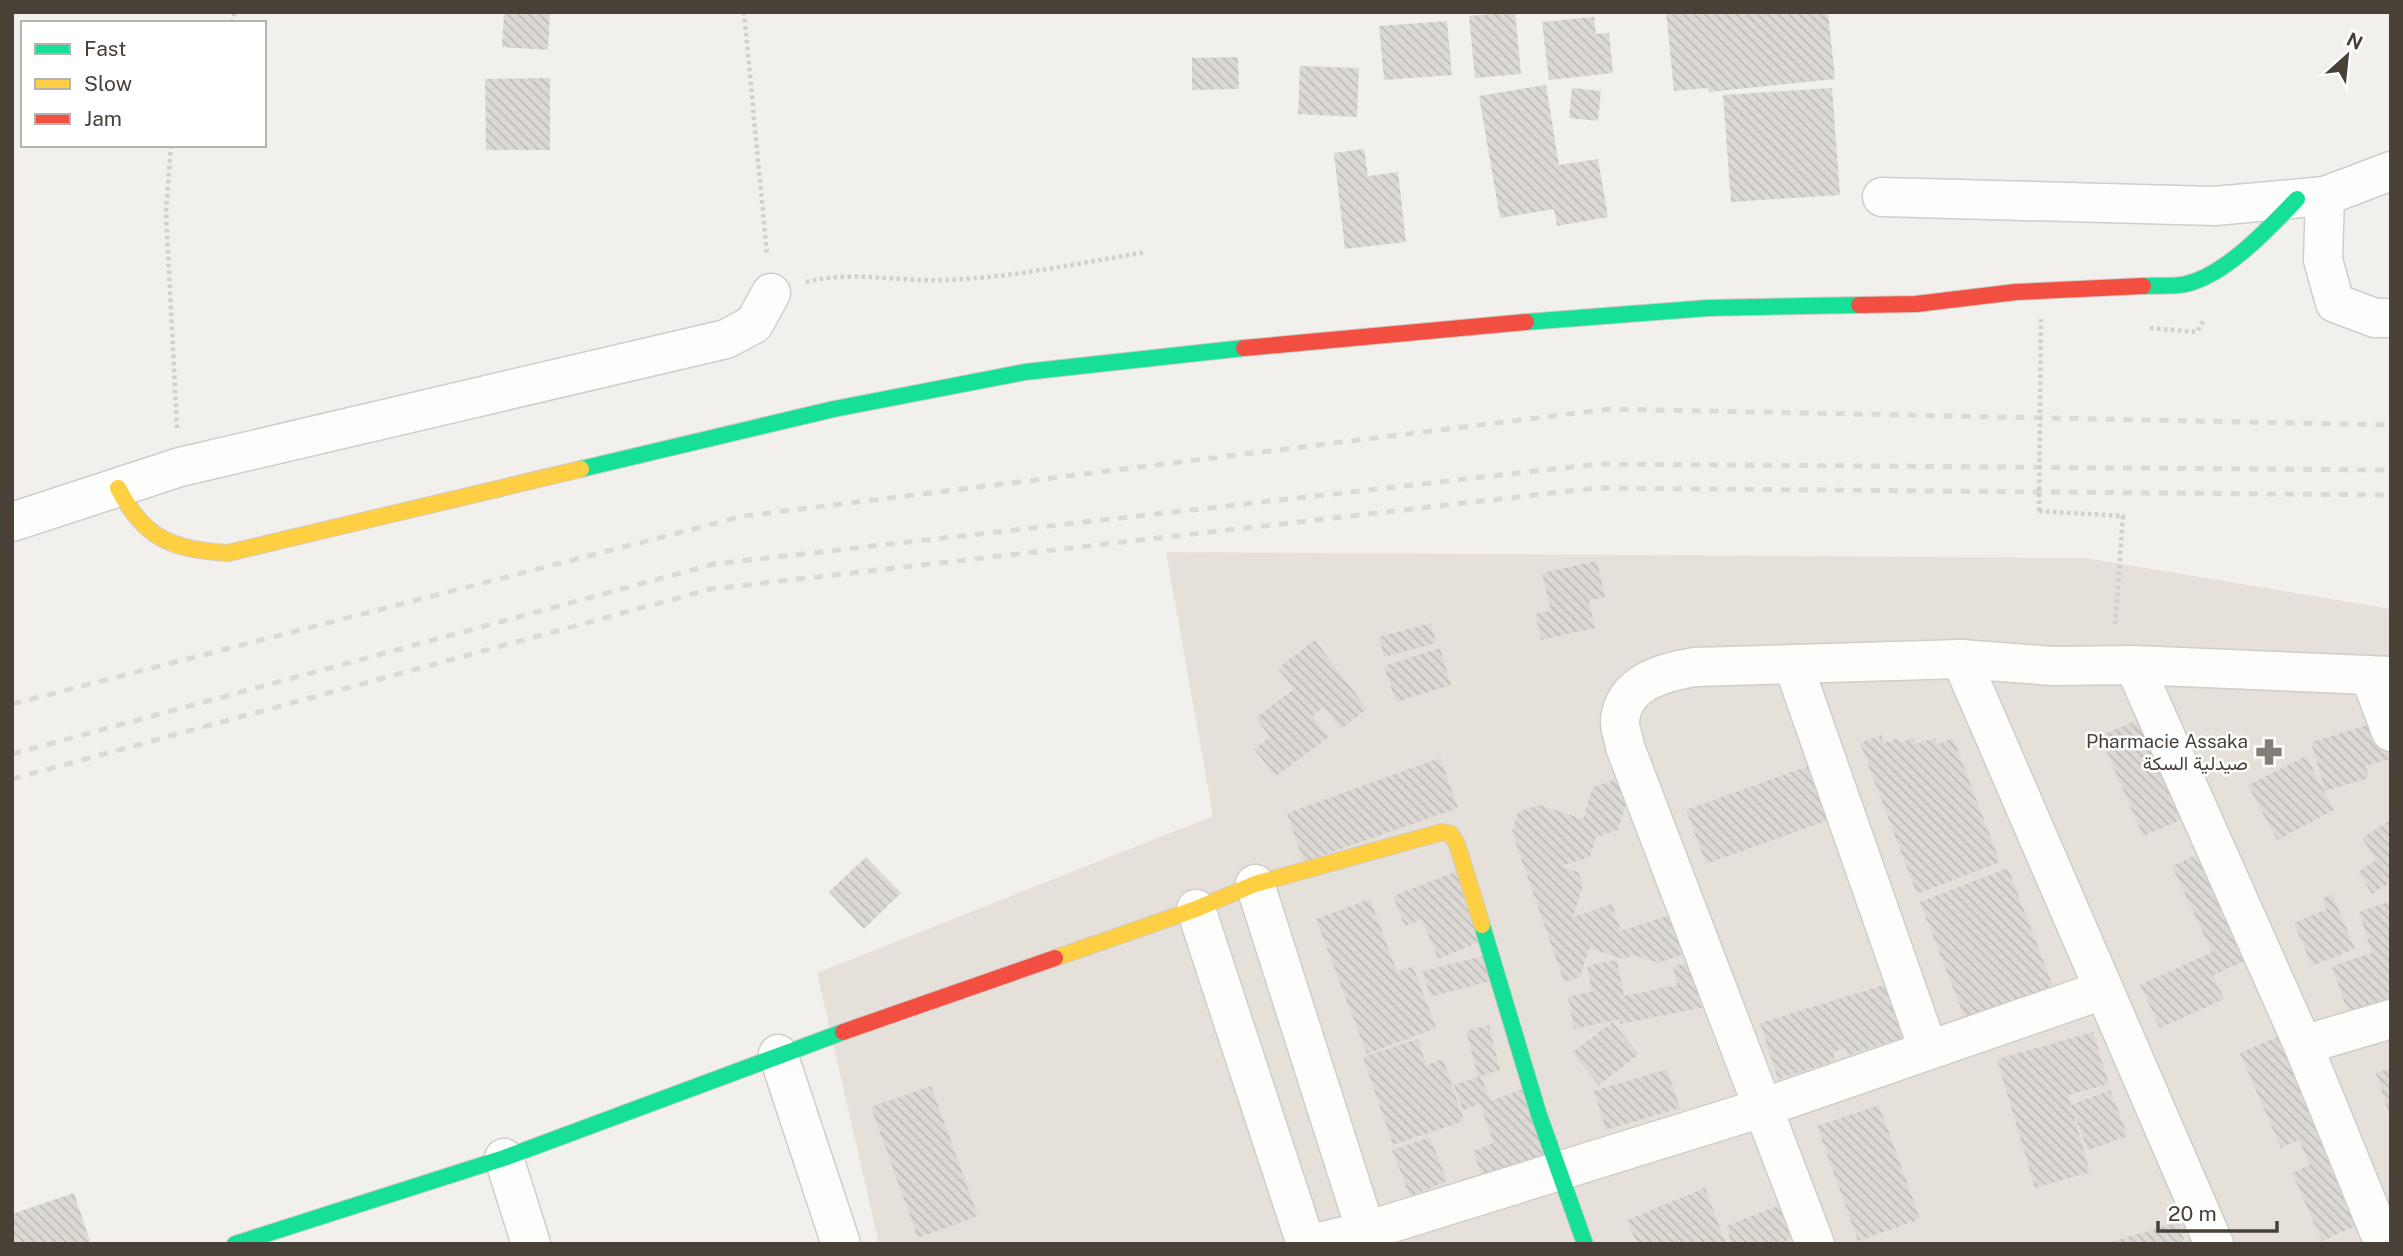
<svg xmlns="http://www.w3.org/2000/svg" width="2403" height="1256" font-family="'Public Sans',Vazirmatn,sans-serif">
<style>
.residential{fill:#e5e1da}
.building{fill:url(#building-back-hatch)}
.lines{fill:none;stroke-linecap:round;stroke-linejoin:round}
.street-casing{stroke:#d0cdca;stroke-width:41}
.fast-casing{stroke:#d1ccc4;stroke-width:18}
.slow-casing{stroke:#d1ccc4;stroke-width:18}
.jam-casing{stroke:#d1ccc4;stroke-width:18}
.path{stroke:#d2d0cb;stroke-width:4.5;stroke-dasharray:3.5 3.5;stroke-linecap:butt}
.street{stroke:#fdfdfc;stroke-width:38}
.fast{stroke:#16e098;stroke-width:16}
.slow{stroke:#ffcf43;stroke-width:16}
.jam{stroke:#f24e42;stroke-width:16}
.rail{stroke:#dadad9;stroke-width:5;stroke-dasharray:9 9;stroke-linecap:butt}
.path-bridge{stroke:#d2d0cb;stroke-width:4.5;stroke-dasharray:3.5 3.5;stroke-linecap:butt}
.labels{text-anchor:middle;stroke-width:5;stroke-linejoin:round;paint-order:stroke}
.poi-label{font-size:19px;fill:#494038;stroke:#fff;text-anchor:end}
</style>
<defs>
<pattern id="building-back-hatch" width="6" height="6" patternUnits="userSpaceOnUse" patternTransform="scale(1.75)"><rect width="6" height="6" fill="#dcd9d5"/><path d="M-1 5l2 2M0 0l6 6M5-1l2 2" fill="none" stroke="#bebbb8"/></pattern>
</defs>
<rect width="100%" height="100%" fill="#f2f0ed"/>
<path class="residential" d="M1166,552L2085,558L2391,609V1244H879L817,973L1213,816Z"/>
<g class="building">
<path d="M504,12H550L548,50L502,47Z"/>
<path d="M1515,12L1521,74L1475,78L1469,16Z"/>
<path d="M1666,12H1828L1835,79L1709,92L1708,88L1674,91Z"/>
<path d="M1594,17L1596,34L1609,33L1613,73L1549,80L1542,22Z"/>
<path d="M1447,21L1452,75L1384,80L1379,26Z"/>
<path d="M1238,57L1239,89L1192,90V58Z"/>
<path d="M1300,66L1359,68L1357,117L1298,114Z"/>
<path d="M550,78V150H486L485,79Z"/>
<path d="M1546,85L1559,165L1598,159L1608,217L1557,226L1554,209L1500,218L1479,96Z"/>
<path d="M1572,88L1601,91L1598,121L1569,118Z"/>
<path d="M1832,88L1840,195L1731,202L1723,95Z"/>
<path d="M1364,149L1368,176L1398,172L1406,242L1345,249L1334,153Z"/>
<path d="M1597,561L1605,597L1589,601L1595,628L1541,640L1535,614L1551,611L1542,573Z"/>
<path d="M1431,623L1436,643L1384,657L1379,637Z"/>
<path d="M1315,640L1367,709L1341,729L1324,707L1312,716L1329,737L1276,776L1254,749L1270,737L1256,718L1294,689L1278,668Z"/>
<path d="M1440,648L1451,685L1396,702L1384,666Z"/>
<path d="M2149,715L2192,815L2143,836L2100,736Z"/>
<path d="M2381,721L2391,759L2366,766L2369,778L2325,791L2311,742Z"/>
<path d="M1881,735L1884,743L1898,738L1900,743L1914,738L1916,744L1935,738L1937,744L1953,738L2000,862L1917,894L1860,743Z"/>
<path d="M2306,756L2334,810L2277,840L2248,785Z"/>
<path d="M1440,758L1458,808L1304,862L1287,813Z"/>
<path d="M1814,764L1834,818L1706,864L1686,810Z"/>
<path d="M1632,774L1633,780L1618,830L1596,837L1590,857L1560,866L1578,872L1583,885L1573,917L1612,904L1621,931L1682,911L1686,953L1659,963L1634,955L1623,959L1589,948L1580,977L1564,982L1512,832L1518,812L1539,805L1583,819L1593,787Z"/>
<path d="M2391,820V882L2372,894L2358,872L2376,860L2362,838Z"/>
<path d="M2211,848L2262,953L2213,975L2224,999L2160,1028L2140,985L2212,952L2172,866Z"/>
<path d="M866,857L901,893L864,929L829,892Z"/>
<path d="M2008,868L2053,986L1965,1019L1920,902Z"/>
<path d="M1460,870L1479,942L1438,959L1422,919L1405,926L1393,896Z"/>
<path d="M2332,894L2355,949L2312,966L2294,923L2327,909L2322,899Z"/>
<path d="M1370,899L1397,972L1413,966L1436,1028L1367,1054L1316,919Z"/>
<path d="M2391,901V1005L2350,1019L2332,966L2372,953L2359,912Z"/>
<path d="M1491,954L1498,979L1430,997L1423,971Z"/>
<path d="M1617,960L1624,996L1677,985L1673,966L1700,961L1709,1006L1620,1024V1019L1574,1029L1568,997L1592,991L1587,966Z"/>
<path d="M1884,985L1886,992L1891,990L1906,1037L1848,1055L1846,1048L1833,1052L1835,1061L1778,1079L1760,1023Z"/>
<path d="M1612,1022L1639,1054L1599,1085L1572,1053Z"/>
<path d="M1489,1025L1500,1070L1481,1076L1490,1101L1526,1088L1550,1152L1482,1177L1473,1151L1494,1143L1480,1104L1463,1110L1454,1085L1478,1077L1466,1031Z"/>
<path d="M2291,1031L2363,1223L2322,1241L2292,1173L2310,1165L2299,1140L2281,1148L2240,1053Z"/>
<path d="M2093,1032L2109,1084L2068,1095L2090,1172L2035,1188L1997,1059Z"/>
<path d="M1418,1039L1426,1065L1443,1059L1464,1121L1393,1145L1363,1057Z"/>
<path d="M2391,1068V1117H2390L2376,1073Z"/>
<path d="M1667,1069L1680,1108L1606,1130L1594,1091Z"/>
<path d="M931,1086L978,1216L918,1238L871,1107Z"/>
<path d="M2110,1090L2128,1136L2088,1150L2071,1105Z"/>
<path d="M1879,1105L1920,1219L1858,1241L1817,1126Z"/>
<path d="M1430,1137L1447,1181L1410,1196L1392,1150Z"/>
<path d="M1705,1188L1726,1244H1637L1627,1220Z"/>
<path d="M74,1193L91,1244H12V1214Z"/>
<path d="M1786,1203L1799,1236L1779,1244H1732L1726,1226Z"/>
<path d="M2179,1222L2185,1244H2107V1243Z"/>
</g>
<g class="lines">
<defs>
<g id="street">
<path d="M2325,196L2323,260L2335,303L2375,318H2391"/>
<path d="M1882,197L2214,206L2325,196L2391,171"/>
<path d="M12,522L180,467L726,339L754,324L771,293"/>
<path d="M1961,659L2214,1244"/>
<path d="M1793,664L1928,1049"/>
<path d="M2134,665L2303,1045L2384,1244"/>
<path d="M2370,676L2391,732"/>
<path d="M1255,884L1370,1244"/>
<path d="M1196,909L1306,1244"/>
<path d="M2303,1045L2391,1019"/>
<path d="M778,1054L841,1244"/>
<path d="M504,1158L531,1244"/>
<path d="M1311,1244L1366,1231L1765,1107L2103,990"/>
<path d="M1815,1244L1625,747C1624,739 1619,727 1620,720C1624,682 1664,672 1695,667L1961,659L2053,666L2134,665L2391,676"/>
</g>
<g id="fast">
<path d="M2143,286C2157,285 2173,287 2186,284C2226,275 2270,227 2297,199"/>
<path d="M1526,322L1708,308L1859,305"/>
<path d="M581,469L834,409L1025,372L1244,348"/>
<path d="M1482,925L1539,1115L1585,1244"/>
<path d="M235,1244L504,1158L843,1032"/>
</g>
<g id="slow">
<path d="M118,488C145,540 172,549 228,553L581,469"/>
<path d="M1055,958L1196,909L1255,884L1442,832L1451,834L1457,844L1482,925"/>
</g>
<g id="jam">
<path d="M1859,305L1916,304L2016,292L2143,286"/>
<path d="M1244,348L1526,322"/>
<path d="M843,1032L1055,958"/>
</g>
</defs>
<use href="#street" class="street-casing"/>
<use href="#fast" class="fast-casing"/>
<use href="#slow" class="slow-casing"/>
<use href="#jam" class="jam-casing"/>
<g class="path">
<path d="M744,12L767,255"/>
<path d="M232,23L235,12"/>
<path d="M171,145L166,212L177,428"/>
<path d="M806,282C853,270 897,282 944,280C1012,278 1079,263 1146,252"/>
<path d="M2150,328L2197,332L2204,320"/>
<path d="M2039,511L2123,516L2115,627"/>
</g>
<use href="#street" class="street"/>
<use href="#fast" class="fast"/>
<use href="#slow" class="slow"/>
<use href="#jam" class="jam"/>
<g class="rail">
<path d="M12,704L744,516L1609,409L2391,425"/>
<path d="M12,754L714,564L1598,464L2391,470"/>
<path d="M12,779L711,589L1596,488L2391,495"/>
</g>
<path class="path-bridge" d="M2039,511L2041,319"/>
</g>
<defs>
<symbol id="pharmacy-bare" viewBox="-9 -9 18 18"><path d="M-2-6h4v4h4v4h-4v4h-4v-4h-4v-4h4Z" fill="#847e77" stroke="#fff" stroke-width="2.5" paint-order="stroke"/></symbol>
</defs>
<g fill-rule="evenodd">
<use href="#pharmacy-bare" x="2250" y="733" width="38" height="38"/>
</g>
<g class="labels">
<g class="poi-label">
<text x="2248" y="748">Pharmacie Assaka<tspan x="2248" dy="22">صيدلية السكة</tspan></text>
</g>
</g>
<rect width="2403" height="1256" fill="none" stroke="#494038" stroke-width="28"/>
<rect x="21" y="21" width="245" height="126" fill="#ffffff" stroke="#b6b3af" stroke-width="2"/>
<rect x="35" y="44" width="35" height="10" fill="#16e098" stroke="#b6b3af" stroke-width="2"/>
<text x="84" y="56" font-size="21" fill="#494038">Fast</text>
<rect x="35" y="79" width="35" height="10" fill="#ffcf43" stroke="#b6b3af" stroke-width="2"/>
<text x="84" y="91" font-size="21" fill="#494038">Slow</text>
<rect x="35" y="114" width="35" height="10" fill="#f24e42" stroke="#b6b3af" stroke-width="2"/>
<text x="84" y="126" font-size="21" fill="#494038">Jam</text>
<g transform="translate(2347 56) rotate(27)" stroke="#ffffff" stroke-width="5" paint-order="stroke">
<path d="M0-5L12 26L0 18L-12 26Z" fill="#494038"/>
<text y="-10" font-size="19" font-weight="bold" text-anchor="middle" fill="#494038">N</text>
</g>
<path d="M2158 1221v10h119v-10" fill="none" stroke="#494038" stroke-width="3.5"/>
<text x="2168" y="1221" font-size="21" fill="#494038" stroke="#ffffff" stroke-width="5" paint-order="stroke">20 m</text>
</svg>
